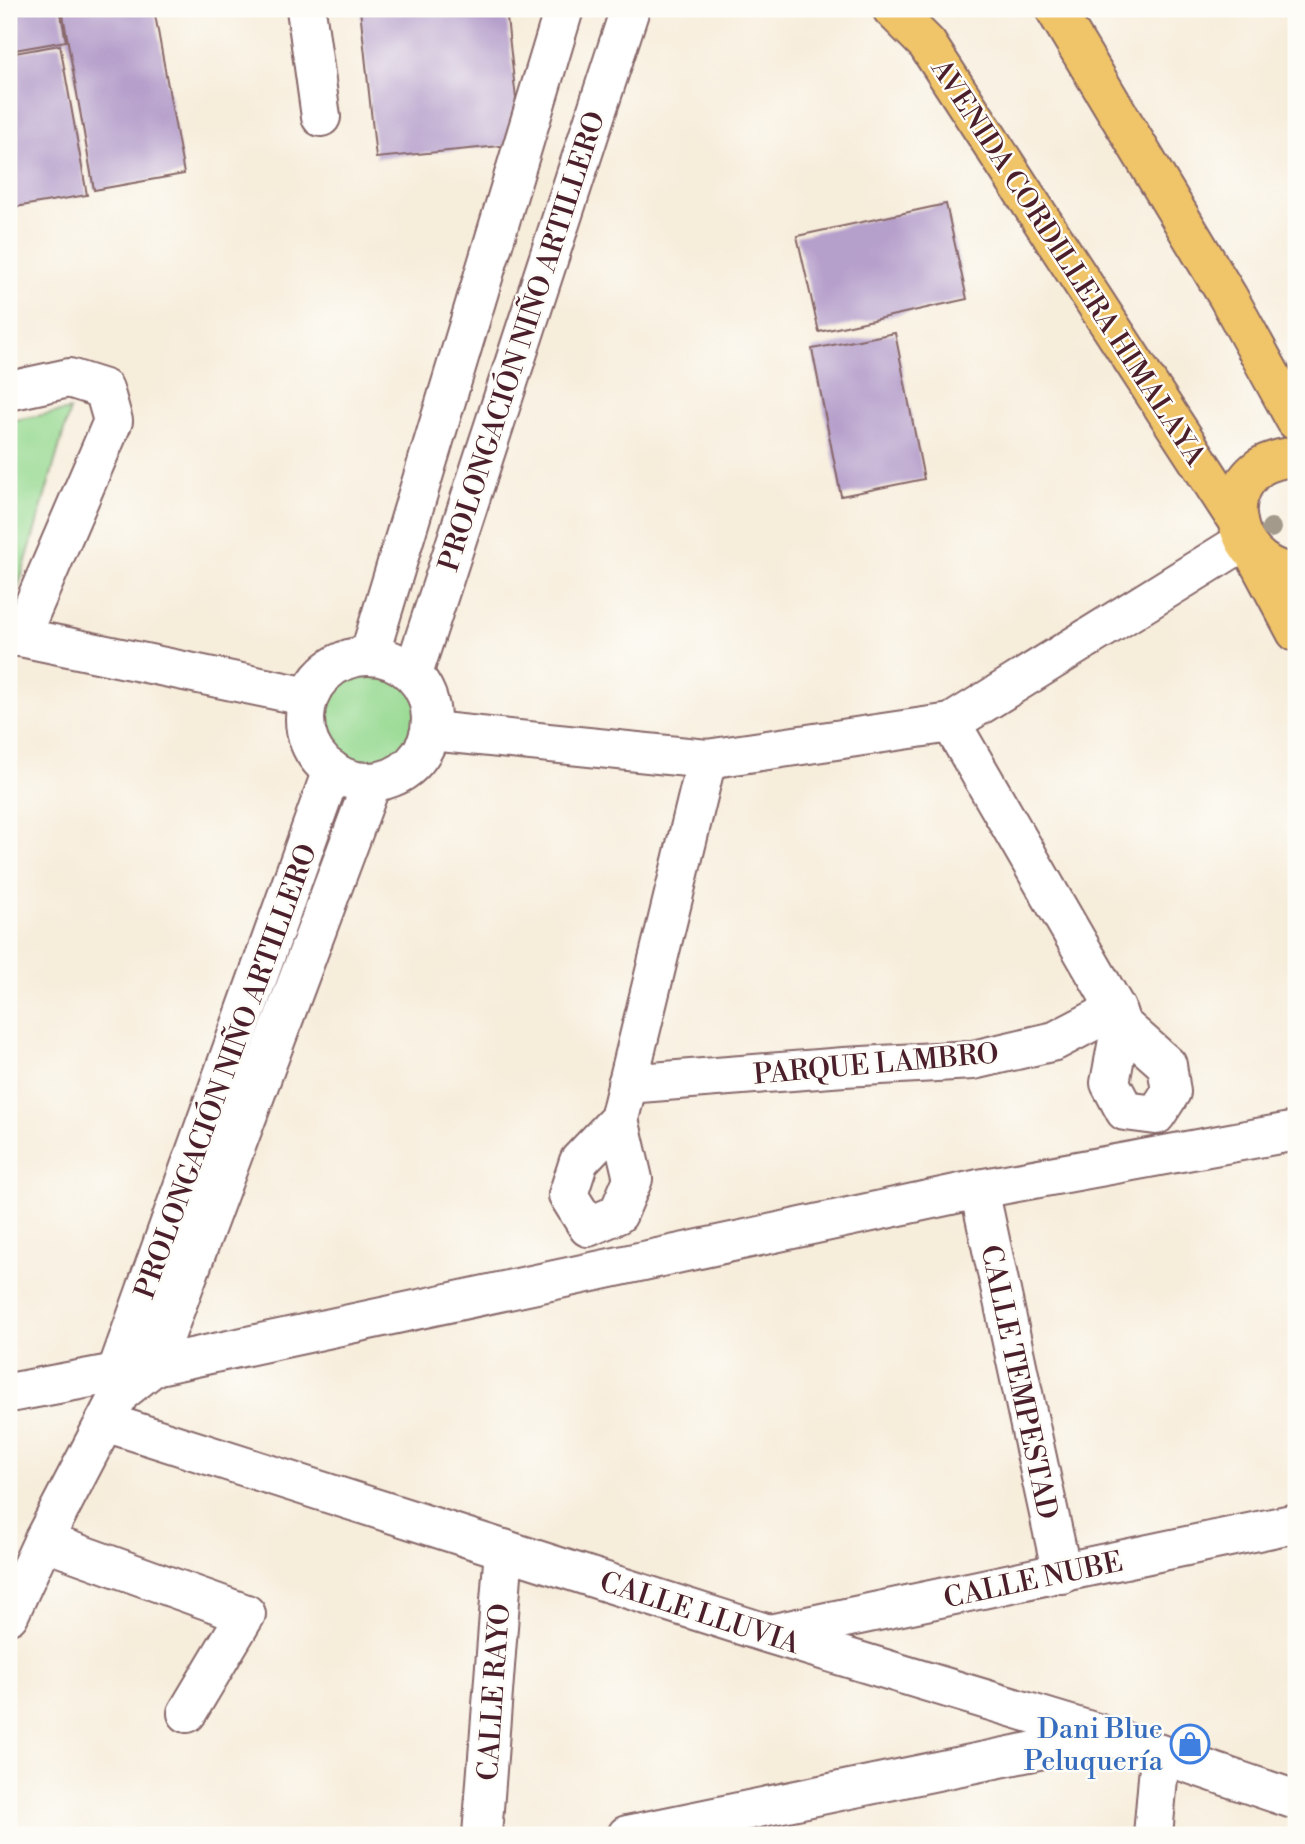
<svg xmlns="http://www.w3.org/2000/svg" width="1305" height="1844" font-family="'Libre Bodoni',serif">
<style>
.green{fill:#96d991;stroke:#707c5e;stroke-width:2}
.building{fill:#b59fcb}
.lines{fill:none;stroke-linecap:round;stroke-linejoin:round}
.minor-casing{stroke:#876769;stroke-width:42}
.major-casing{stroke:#876769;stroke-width:42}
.minor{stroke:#fff;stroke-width:38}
.major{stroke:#f0c469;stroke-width:38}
.tree{fill:#a49a8b}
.labels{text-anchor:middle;stroke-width:5;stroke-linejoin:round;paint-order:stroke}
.street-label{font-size:28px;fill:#4a1f2b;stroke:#fdfcf7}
.shop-label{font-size:28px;fill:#366cbe;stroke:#fdfcf7;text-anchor:end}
</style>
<rect width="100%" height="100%" fill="#fdfcf7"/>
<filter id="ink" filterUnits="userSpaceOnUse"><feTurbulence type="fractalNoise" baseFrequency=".0143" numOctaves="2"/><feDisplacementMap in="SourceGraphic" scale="14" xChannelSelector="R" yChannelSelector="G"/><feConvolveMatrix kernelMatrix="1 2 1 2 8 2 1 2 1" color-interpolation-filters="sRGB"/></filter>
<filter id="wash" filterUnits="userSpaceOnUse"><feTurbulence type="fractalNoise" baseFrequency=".00686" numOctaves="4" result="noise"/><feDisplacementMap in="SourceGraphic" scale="28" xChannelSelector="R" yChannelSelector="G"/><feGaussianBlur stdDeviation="1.57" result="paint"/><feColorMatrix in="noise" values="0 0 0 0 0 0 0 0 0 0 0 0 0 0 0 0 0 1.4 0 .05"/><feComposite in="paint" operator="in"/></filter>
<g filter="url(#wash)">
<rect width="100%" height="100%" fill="#f7eddb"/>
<g class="green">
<path d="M70,410L10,616H9V421Z"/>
<circle cx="368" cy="719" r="63"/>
</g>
<g id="blocks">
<g class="building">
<path d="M9,9H60L66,41L9,51Z"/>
<path d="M62,9H154L184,174L94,190Z"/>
<path d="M360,9H506L521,144L376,158Z"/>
<path d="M60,45L87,195L9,208V54Z"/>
<path d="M946,204L967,299L819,332L797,236Z"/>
<path d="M895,333L924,479L841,496L812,349Z"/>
</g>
</g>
</g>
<g filter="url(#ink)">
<use href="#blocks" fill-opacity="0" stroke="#876769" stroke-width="2"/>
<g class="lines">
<defs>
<g id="minor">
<path d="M306,9L321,117"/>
<path d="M9,391L69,378L104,389L113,421L20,637"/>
<path d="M9,637H20L309,697"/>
<path d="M369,656L564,9"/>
<circle cx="368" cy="719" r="63"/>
<path d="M413,674L630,9"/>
<path d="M951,723L1116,1009L1121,1024L1110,1083L1125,1111L1156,1115L1171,1092L1167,1065L1121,1024"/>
<path d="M431,731L707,759L951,723L1244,541"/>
<path d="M627,1084L844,1067L973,1060L1055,1041L1116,1009"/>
<path d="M619,1119L579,1161L568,1195L588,1227L618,1214L633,1179L619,1119L707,759"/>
<path d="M979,1189L1062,1574"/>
<path d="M9,1393L154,1366L979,1189L1296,1131"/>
<path d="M120,1393L117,1371L332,770"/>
<path d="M105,1422L769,1634L1107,1736L1296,1800"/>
<path d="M43,1541L246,1614L187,1713"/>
<path d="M9,1615L43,1541L120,1393L154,1366L372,782"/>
<path d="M774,1633L1296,1523"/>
<path d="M482,1835L504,1549"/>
<path d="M627,1835L1102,1737"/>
<path d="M1153,1835L1160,1755"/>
</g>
<g id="major">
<path d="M892,9L927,44L1238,522"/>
<path d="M1055,9L1228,297L1296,421"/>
<path d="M1296,456C1284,458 1271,460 1260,467C1214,500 1242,570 1296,573"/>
<path d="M1256,557L1296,632"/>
</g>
</defs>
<use href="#minor" class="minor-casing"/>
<use href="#major" class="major-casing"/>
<use href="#minor" class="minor"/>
<use href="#major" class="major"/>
</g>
<circle class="tree" cx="1271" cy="528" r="10"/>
</g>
<defs>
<symbol id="shop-ring" viewBox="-11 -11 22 22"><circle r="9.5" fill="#fdfcf7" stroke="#3f7fe0" stroke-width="1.5"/><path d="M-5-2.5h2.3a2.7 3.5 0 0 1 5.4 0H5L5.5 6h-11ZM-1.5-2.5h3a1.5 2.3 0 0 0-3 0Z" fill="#3f7fe0"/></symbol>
</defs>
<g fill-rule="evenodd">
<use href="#shop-ring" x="1168" y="1722" width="44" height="44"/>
</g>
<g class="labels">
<g class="street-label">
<text transform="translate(1069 262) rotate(57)" y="10">AVENIDA CORDILLERA HIMALAYA</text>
<text transform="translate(521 341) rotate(-72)" y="10">PROLONGACIÓN NIÑO ARTILLERO</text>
<text transform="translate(876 1063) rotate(-5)" y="10">PARQUE LAMBRO</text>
<text transform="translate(225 1071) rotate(-70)" y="10">PROLONGACIÓN NIÑO ARTILLERO</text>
<text transform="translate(1020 1382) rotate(78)" y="10">CALLE TEMPESTAD</text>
<text transform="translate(1033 1579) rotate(-12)" y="10">CALLE NUBE</text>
<text transform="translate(700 1612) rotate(18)" y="10">CALLE LLUVIA</text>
<text transform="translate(493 1692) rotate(-86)" y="10">CALLE RAYO</text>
</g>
<g class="shop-label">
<text x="1163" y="1738">Dani Blue<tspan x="1163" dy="32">Peluquería</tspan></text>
</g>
</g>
<rect width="1305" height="1844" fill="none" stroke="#fdfcf7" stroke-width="35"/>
</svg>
